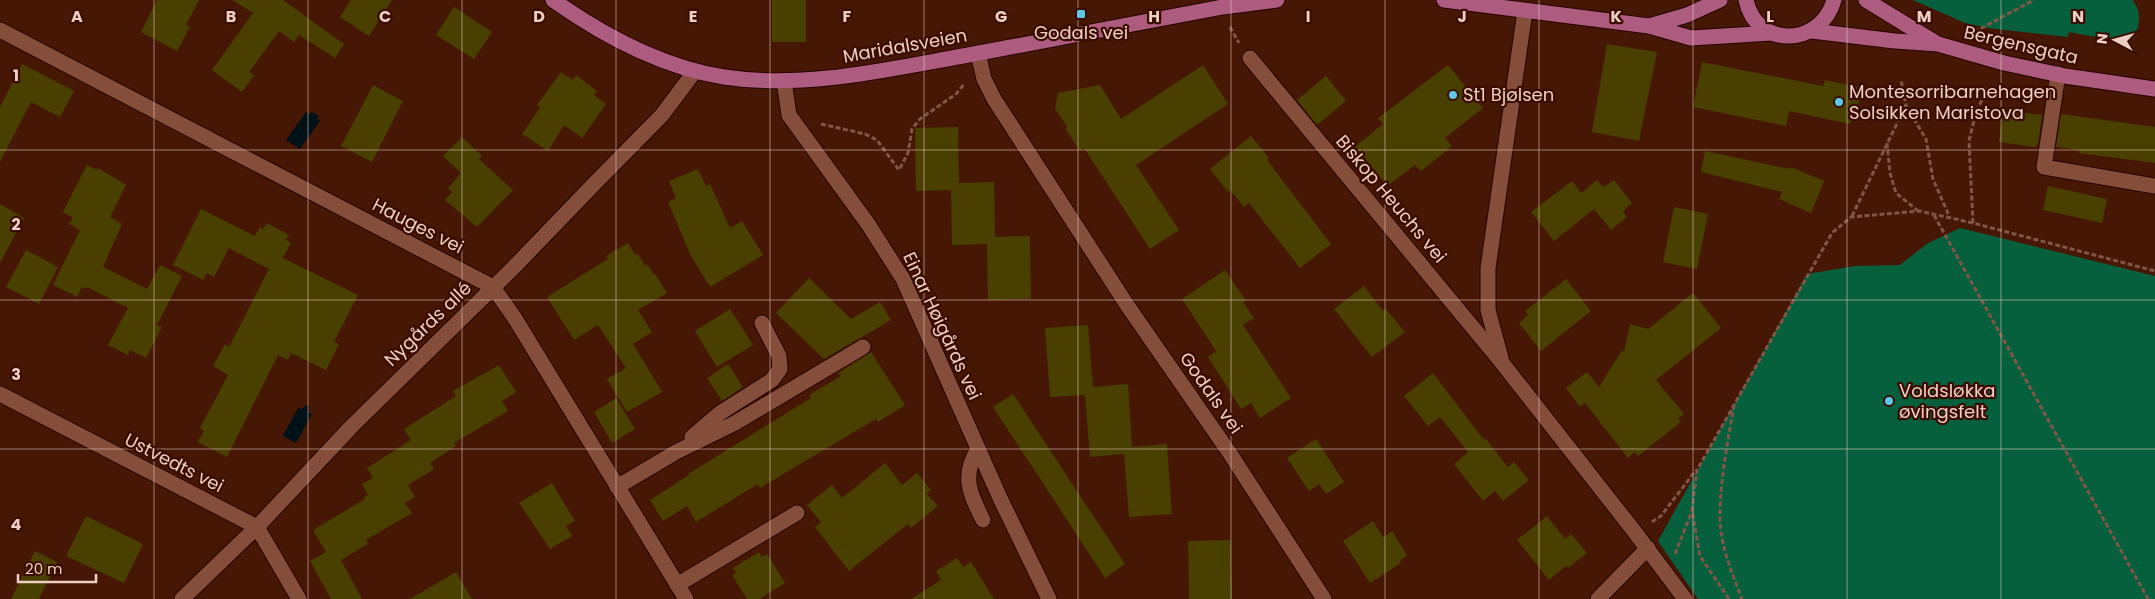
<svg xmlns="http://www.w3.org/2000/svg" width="2155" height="599" font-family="Poppins,sans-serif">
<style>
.green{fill:#06603e}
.water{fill:#001118}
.building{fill:#483f00}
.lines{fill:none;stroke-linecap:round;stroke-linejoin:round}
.minor-casing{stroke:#250400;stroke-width:17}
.major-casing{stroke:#250400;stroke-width:17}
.path{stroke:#805646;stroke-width:3;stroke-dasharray:5 2.5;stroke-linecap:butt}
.minor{stroke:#844e3b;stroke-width:15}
.major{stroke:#ad5b7e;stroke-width:15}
.grid{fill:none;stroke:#eecfc4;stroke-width:1;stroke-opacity:0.55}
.poi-dot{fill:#5cc7e7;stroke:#3b0c00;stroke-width:2}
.labels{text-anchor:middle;stroke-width:4.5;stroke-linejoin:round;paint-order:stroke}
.poi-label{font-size:18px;fill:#eecfc4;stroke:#3b0c00;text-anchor:start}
.street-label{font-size:18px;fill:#eecfc4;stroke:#3b0c00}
.grid-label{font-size:16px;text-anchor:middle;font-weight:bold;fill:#eecfc4;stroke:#3b0c00;stroke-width:4.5;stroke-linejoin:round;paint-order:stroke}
</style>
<rect width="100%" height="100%" fill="#461705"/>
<g class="green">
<path d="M1913,0H2132C2142,10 2140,26 2134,38L2122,42L2069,32L2068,37L1988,28L1965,23Z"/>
<path d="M1960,228L2155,276V599H1698L1658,541L1807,274L1855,266L1900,265L1928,243Z"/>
</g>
<g class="water">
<path d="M306,112L310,114L312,112L319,116L317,119L320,121L300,149L286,140Z"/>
<path d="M306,405L310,407L308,412L312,414L296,443L283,436L298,408L302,409Z"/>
</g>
<g class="building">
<path d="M157,0H199L186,25L190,27L177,51L141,32Z"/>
<path d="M232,0H283L344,44L335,58L299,35L294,42L279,31L249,72L254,75L242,92L212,70L253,13Z"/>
<path d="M351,0H392L369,36L340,17Z"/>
<rect x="772" y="0" width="34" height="42"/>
<path d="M454,7L492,32L474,59L436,35Z"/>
<path d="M1607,44L1657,52L1639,141L1592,132Z"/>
<path d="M1702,62L1823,86L1825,80L1862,88L1855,121H1851L1850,124L1789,111L1786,126L1693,107Z"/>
<path d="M22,64L74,91L60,117L31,102L0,162V107Z"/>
<path d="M1203,65L1228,104L1136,165L1179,230L1150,249L1084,148L1080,151L1065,128L1067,127L1055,108L1058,93L1100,85L1121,119Z"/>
<path d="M1448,65L1483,108L1445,138L1452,146L1421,171L1415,165L1387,186L1356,147L1357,145L1383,124L1378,118Z"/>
<path d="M561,72L573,80L576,75L597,91L594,95L606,104L582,138L564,125L548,151L522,134L540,108L537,105Z"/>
<path d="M1326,76L1346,101L1317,125L1297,100Z"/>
<path d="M373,85L403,101L372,162L341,146Z"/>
<path d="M2003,110L2042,115L2038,145H2036L2035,147L1999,142Z"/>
<path d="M2061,114L2155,127V163L2079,153V150L2056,147Z"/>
<path d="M958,127L959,183L994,182L995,237L1030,236L1031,299L988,300L987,244L952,245L951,190L916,191L915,128Z"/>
<path d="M1251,136L1269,158L1267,160L1331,244L1300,268L1249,203L1244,207L1230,190L1228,192L1210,169Z"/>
<path d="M462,137L482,156L479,159L513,190L477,227L445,200L452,192L448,188L461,173L443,156Z"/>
<path d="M1705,151L1790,169L1791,167L1824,181L1811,213L1779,199L1782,192L1701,172Z"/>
<path d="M87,165L97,170L98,168L126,185L110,217L122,224L103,267L147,289L160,265L182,276L157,325L162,327L146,358L130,350L128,355L108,345L128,308L87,287L86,289L82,287L77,297L53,285L80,230L69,224L73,218L63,212Z"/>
<path d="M698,169L706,186L710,184L730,228L742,221L763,255L710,287L691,256L668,202L676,198L669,181Z"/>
<path d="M1597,180L1604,187L1614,180L1632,203L1623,211L1627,217L1611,230L1594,209L1554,241L1531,212L1572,181L1581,193Z"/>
<path d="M2048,186L2107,199L2102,223L2043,210Z"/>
<path d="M0,204L24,218L0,263Z"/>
<path d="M1674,207L1708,214L1697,269L1663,262Z"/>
<path d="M201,209L255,236L260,227L263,229L267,223L289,235L286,240L291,243L283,258L358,295L334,342L339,344L326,370L291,353L288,360L278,355L227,457L198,442L204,431L200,428L228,375L213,366L225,344L229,347L269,269L229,248L214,277L207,273L203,280L173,265Z"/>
<path d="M628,243L635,255L638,254L645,266L647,264L654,275L655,274L667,293L638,310L652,332L633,344L662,392L627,412L607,379L626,368L598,325L574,340L547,297L608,259L606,256Z"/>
<path d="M26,250L58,267L39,304L6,287Z"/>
<path d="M1225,270L1246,301L1243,302L1254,318L1243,325L1291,398L1260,418L1251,403L1241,409L1208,357L1216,351L1182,299Z"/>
<path d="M809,278L851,319L880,302L891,320L824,359L776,313Z"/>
<path d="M1566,279L1591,311L1541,351L1519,323L1528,315L1525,311Z"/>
<path d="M1364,286L1383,311L1386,309L1405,332L1372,357L1334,309Z"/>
<path d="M1693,293L1721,328L1656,380L1684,414L1678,419L1681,422L1638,456L1635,452L1628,458L1585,403L1580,407L1566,388L1587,372L1599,387L1622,350L1624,352L1630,324L1648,329Z"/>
<path d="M730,309L753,345L717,367L695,331Z"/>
<path d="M1088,325L1093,387L1128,384L1132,447L1167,444L1172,514L1129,517L1124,454L1090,457L1085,395L1050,397L1045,328Z"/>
<path d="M871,352L905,405L878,422L876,419L760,488L758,484L696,522L687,506L663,521L650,500L689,475L688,474L811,398L809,395L841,376L838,373Z"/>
<path d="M728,364L743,387L722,401L707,378Z"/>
<path d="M499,365L516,392L502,401L508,411L454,443L456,446L430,463L434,469L408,485L415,497L405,503L412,513L366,540L368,544L341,560L362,599H331L310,561L326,552L313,530L365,499L364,497L368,495L362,484L373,478L367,468L411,440L404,429L456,396L453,391Z"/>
<path d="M1433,373L1484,440L1485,438L1508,467L1514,462L1529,480L1503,501L1495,491L1483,501L1454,464L1468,452L1440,417L1428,426L1404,396Z"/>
<path d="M1013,394L1125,564L1105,578L993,407Z"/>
<path d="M616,398L635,429L612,443L594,412Z"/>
<path d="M1316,439L1344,482L1326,494L1319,484L1309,491L1287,458Z"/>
<path d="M885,463L902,485L917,473L931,490L926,493L938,506L911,528L908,524L849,571L815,527L821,522L807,505L832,485L842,498Z"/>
<path d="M552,483L575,521L566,526L572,536L550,549L519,503Z"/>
<path d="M86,516L143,544L124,583L66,556Z"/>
<path d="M1547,516L1565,539L1571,534L1587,553L1568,568L1566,566L1549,580L1517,540Z"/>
<path d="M1373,521L1383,537L1392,531L1407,555L1400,561L1401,563L1370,583L1343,541Z"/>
<path d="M1231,540L1232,599H1189L1188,541Z"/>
<path d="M35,551L57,562L39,599H11Z"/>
<path d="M759,552L762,557L767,554L785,583L759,599H747L732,575L736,573L733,568Z"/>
<path d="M957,558L963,567L971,562L994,599H911L941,580L936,571Z"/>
<path d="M456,572L472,599H410Z"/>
</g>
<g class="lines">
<defs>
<g id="minor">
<path d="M0,30L493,287L514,317L686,599"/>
<path d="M978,53L984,79L994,99L1127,305L1229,452L1324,599"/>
<path d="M1250,58L1503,364L1634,531L1685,599"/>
<path d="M2058,74L2044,167L2155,186"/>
<path d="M784,81L789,115L868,224L903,279L1000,498L1049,599"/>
<path d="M1501,358L1488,310V268L1525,11"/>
<path d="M0,394L257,527L299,599"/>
<path d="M692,437L720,413L772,380L780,369L779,356L762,323"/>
<path d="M978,449C961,476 970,494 983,520"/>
<path d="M617,487L676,452L735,423L863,347"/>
<path d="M677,585L797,513"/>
<path d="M182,599L257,527L352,426L514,267L596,182L662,115L695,71"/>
<path d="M1598,599L1648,548"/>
</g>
<g id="major">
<path d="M553,0C604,36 661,67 724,77C804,89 884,70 963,56C1050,40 1136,23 1223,7L1277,0"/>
<path d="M1444,0L1649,26L1691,38L1772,33"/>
<path d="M1746,0C1756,49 1821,47 1834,0"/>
<path d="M1866,0L1936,43"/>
<path d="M1649,26L1687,15L1720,0"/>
<path d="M1812,31L1895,41L1938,44L2004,63L2065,76L2155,89"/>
</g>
</defs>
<use href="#minor" class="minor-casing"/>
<use href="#major" class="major-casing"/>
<g class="path">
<path d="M1230,27L1239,43"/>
<path d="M1974,32L2034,0"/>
<path d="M1906,106L1926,139L1933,179L1950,218"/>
<path d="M821,124L865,134L877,140L899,170L908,153L912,129L920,119L956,94L965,83"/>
<path d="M1887,143L1890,173L1896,193L1918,211"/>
<path d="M1934,215L2148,599"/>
<path d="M1852,216L1906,105L1901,80"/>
<path d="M1973,223L1969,141L1976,112L1988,88"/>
<path d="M1734,405C1728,441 1720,479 1720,517C1720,545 1732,573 1742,599"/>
<path d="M1652,522L1661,516L1696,470"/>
<path d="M1675,554L1692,511"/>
<path d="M1729,599L1700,556L1692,510L1697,470L1832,233L1851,217L1919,211L1973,223L2155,271"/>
</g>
<use href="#minor" class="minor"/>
<use href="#major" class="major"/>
</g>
<path class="grid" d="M154,0V599M308,0V599M462,0V599M616,0V599M770,0V599M924,0V599M1078,0V599M1231,0V599M1385,0V599M1539,0V599M1693,0V599M1847,0V599M2001,0V599M0,150H2155M0,300H2155M0,449H2155"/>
<g class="poi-dot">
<rect x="1076" y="9" width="10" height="10" rx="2.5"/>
<circle cx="1453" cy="95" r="5"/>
<circle cx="1839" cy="102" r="5"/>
<circle cx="1889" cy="401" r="5"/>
</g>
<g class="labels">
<g class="poi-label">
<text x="1081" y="39" text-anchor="middle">Godals vei</text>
<text x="1849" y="98">Montesorribarnehagen<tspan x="1849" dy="21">Solsikken Maristova</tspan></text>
<text x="1463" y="101">St1 Bjølsen</text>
<text x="1899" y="397">Voldsløkka<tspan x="1899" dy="21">øvingsfelt</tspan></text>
</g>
<g class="street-label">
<text transform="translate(2021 45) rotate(13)" y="6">Bergensgata</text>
<text transform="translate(905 46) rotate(-10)" y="6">Maridalsveien</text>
<text transform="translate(1391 199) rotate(50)" y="6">Biskop Heuchs vei</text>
<text transform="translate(418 226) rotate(27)" y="6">Hauges vei</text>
<text transform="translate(428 324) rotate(-44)" y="6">Nygårds allé</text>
<text transform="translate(942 326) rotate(65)" y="6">Einar Høigårds vei</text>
<text transform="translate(1211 393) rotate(55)" y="6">Godals vei</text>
<text transform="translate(174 463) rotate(27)" y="6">Ustvedts vei</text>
</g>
</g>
<g class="grid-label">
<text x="77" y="22">A</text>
<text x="231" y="22">B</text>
<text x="385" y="22">C</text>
<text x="539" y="22">D</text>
<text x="693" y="22">E</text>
<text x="847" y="22">F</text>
<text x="1001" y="22">G</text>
<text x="1154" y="22">H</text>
<text x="1308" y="22">I</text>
<text x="1462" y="22">J</text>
<text x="1616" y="22">K</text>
<text x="1770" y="22">L</text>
<text x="1924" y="22">M</text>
<text x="2078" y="22">N</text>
<text x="16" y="81">1</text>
<text x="16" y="230">2</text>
<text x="16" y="380">3</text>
<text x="16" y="530">4</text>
</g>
<g transform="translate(2115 40) rotate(276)" stroke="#3b0c00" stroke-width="4" paint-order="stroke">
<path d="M0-4L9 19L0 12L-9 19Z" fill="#eecfc4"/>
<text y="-8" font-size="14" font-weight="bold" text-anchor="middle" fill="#eecfc4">N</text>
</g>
<path d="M18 574v8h78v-8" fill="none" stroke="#eecfc4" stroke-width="2.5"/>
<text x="25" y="574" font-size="15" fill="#eecfc4" stroke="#3b0c00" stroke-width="4" paint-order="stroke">20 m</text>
</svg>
